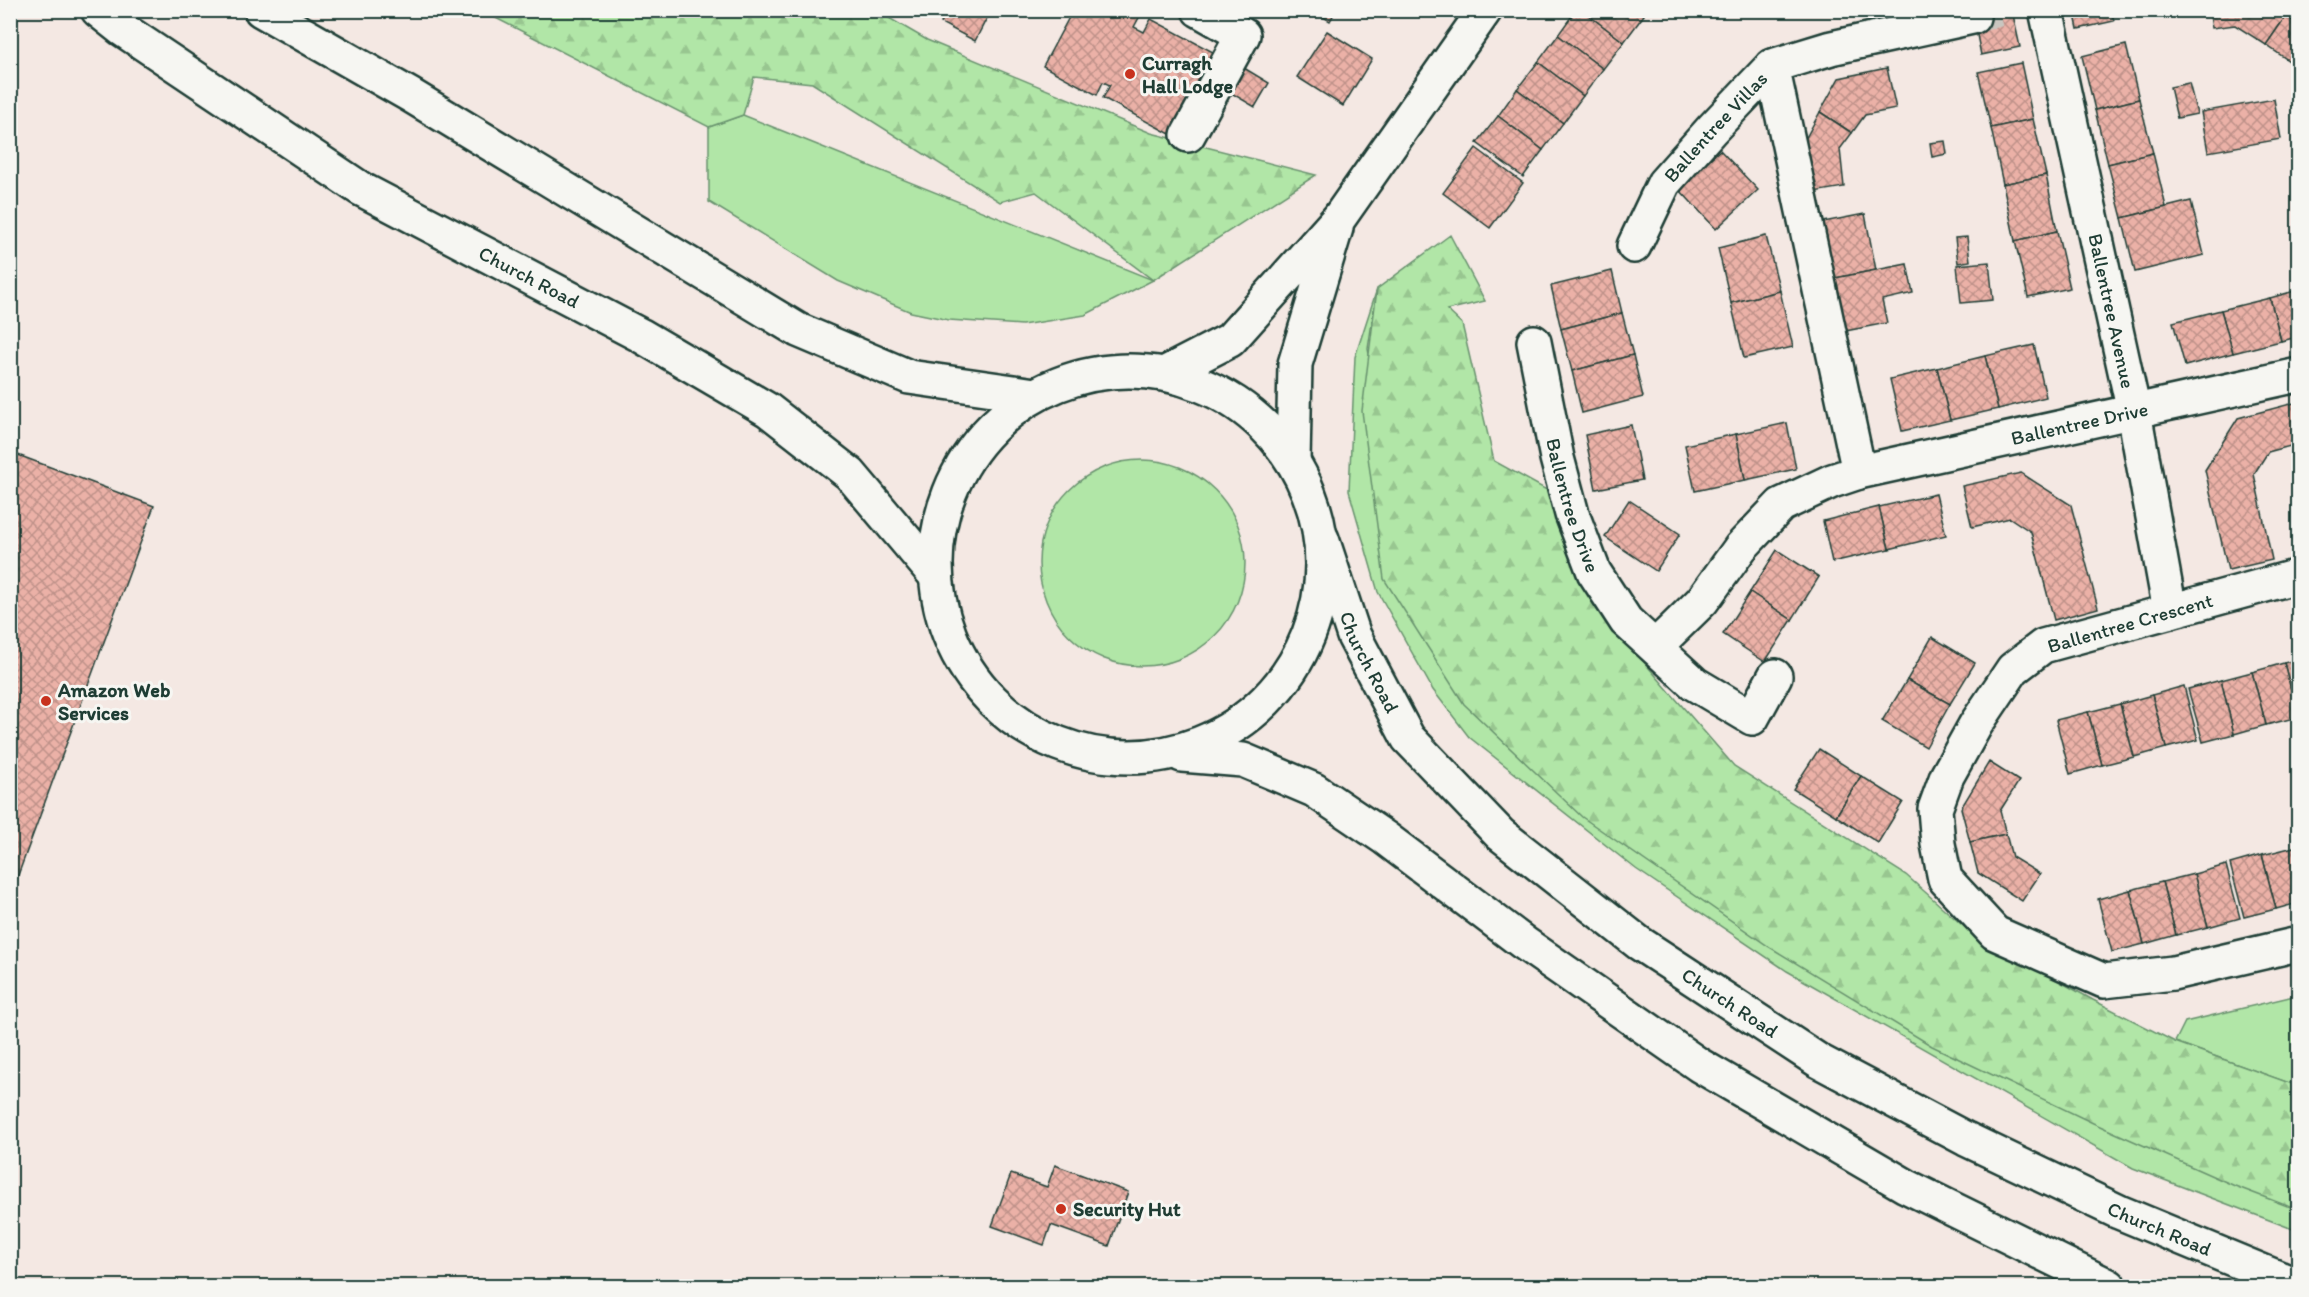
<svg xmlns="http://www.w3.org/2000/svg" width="2309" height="1297" font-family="Itim,sans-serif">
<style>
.grass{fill:#b1e6a7;stroke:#68926e;stroke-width:1.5}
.forest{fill:url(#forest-firs);stroke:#68926e;stroke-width:1.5}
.building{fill:url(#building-cross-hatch);stroke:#1f3d34;stroke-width:1.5}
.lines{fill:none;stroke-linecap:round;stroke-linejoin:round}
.minor-tunnel{stroke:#c9c6c0;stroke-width:33;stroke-dasharray:33 16;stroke-linecap:butt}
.minor-casing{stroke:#1f3d34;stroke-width:38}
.tertiary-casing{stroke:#1f3d34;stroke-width:38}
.secondary-casing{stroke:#1f3d34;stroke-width:38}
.minor{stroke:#f6f6f2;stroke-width:33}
.tertiary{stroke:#f6f6f2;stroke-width:33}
.secondary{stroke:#f6f6f2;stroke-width:33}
.poi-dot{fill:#c8321e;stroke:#f6f6f2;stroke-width:2}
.labels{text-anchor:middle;stroke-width:6;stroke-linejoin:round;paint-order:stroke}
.poi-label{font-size:20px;font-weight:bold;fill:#1f3d34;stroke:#f6f6f2;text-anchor:start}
.street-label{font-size:20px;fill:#1f3d34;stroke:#f6f6f2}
</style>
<defs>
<pattern id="forest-firs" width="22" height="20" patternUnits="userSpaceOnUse" patternTransform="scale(1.5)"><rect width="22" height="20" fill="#b1e6a7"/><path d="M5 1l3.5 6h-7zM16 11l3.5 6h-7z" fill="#98c690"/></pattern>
<pattern id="building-cross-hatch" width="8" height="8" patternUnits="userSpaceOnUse" patternTransform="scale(1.5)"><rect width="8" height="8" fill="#ebb1a7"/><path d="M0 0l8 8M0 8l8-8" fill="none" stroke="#be9189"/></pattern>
</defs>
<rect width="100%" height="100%" fill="#f4e8e3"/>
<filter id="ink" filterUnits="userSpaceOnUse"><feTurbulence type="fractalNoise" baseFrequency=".0167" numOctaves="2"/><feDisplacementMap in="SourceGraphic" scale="12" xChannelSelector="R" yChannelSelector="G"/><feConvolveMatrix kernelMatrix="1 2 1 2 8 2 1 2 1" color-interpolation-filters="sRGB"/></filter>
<g filter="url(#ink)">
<g class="grass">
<path d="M743,115L1153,280L1085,315L1022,325L949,320L911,312L838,281L709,202V127Z"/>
<path d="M1377,289L1368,349L1394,484L1444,647L2298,1169V1231L2133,1168L1787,971L1636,869L1469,737L1433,690L1378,592L1349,491L1355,357Z"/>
<circle cx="1142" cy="563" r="103"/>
<path d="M2298,995V1086L2175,1042L2185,1022Z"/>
</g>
<g class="forest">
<path d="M482,11H877L927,40L1151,133L1316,175L1153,280L1036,192L1000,202L812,83L754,77L743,115L709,127Z"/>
<path d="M1450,235L1485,301L1447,310L1462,324L1494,461L1554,494L1617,631L1734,766L1906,875L1970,932L2093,1000L2175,1042L2298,1086V1210L2235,1186L2093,1123L1932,1046L1768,946L1582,817L1464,704L1384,579L1362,411L1377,289Z"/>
</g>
<g class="building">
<path d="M948,10H991L975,41L941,23Z"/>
<path d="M1073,10H1135L1141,14L1134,27L1144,32L1151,19L1213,52L1170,134L1103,98L1110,85L1103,82L1097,95L1043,66Z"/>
<path d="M1311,10H1336L1330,21Z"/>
<path d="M1576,10H1582L1624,42L1603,69L1558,35Z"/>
<path d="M1582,10H1638L1644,15L1624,42Z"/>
<path d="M1972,10H2012L2020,47L1981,55Z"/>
<path d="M2074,10H2111L2114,21L2078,29Z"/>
<path d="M2209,10H2278L2286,16L2266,45L2235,25L2212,28Z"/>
<path d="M2286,16L2298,25V84L2295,65L2266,45Z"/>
<path d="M1327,31L1372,59L1343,106L1297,77Z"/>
<path d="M1558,35L1603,69L1583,96L1538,62Z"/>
<path d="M2126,45L2139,99L2095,110L2082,56Z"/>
<path d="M1538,62L1583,96L1563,123L1517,89Z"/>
<path d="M2021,63L2033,119L1991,128L1978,72Z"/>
<path d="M1239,65L1269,83L1255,107L1226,90Z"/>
<path d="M1887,68L1896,109L1865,115L1852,133L1820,112L1839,78Z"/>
<path d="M2189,83L2197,114L2177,118L2170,87Z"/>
<path d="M1517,89L1563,123L1543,150L1498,116Z"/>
<path d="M2139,99L2153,153L2108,164L2095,110Z"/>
<path d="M2274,99L2281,139L2208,152L2201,112Z"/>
<path d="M1820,112L1852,133L1840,149L1844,187L1808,193L1801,147Z"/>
<path d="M1498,116L1543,150L1523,177L1477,143Z"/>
<path d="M2033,119L2046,175L2003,184L1991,128Z"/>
<path d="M1945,141L1947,154L1932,157L1930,143Z"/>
<path d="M1476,148L1523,183L1490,228L1443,193Z"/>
<path d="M1720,150L1758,190L1716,229L1678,188Z"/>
<path d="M2153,153L2166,207L2122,218L2108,164Z"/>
<path d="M2046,175L2057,231L2015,241L2003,184Z"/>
<path d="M2191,201L2204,255L2135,272L2122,218Z"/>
<path d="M1865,214L1876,270L1830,279L1818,223Z"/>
<path d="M2057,231L2070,288L2028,297L2015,241Z"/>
<path d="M1766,236L1780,291L1731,303L1718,248Z"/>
<path d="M1967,237L1970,261L1958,263L1955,238Z"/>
<path d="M1989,262L1993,300L1961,303L1957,265Z"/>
<path d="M1907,264L1913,293L1882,300L1887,323L1840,332L1830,279Z"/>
<path d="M1612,271L1622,313L1561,329L1551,286Z"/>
<path d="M2298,290V337L2281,341L2270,298Z"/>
<path d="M1780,291L1793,347L1744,358L1731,303Z"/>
<path d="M2270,298L2281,341L2233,353L2221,310Z"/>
<path d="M2221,310L2233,353L2185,366L2173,322Z"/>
<path d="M1622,313L1633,355L1572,371L1561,329Z"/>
<path d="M2034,345L2046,397L1998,409L1985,356Z"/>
<path d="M1633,355L1643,397L1582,413L1572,371Z"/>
<path d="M1985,356L1998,409L1950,420L1937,368Z"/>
<path d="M1937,368L1950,420L1902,431L1890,379Z"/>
<path d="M2298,402V444L2268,452L2254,474L2272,560L2228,570L2205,470L2238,418Z"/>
<path d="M1787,423L1796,469L1745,480L1736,434Z"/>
<path d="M1631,425L1642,480L1596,489L1585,435Z"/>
<path d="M1736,434L1745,480L1695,491L1685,445Z"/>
<path d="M10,452L154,506L10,897Z"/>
<path d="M2021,473L2071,505L2098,608L2054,620L2031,532L2010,518L1972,527L1962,486Z"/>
<path d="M1936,494L1946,535L1889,549L1879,507Z"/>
<path d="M1629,500L1680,534L1656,571L1605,537Z"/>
<path d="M1879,507L1889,549L1832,562L1823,521Z"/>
<path d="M1777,550L1819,577L1792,620L1750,592Z"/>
<path d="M1750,592L1792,620L1765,662L1723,634Z"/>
<path d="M1932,637L1975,663L1950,704L1907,680Z"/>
<path d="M2298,659V717L2284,663Z"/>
<path d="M2284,663L2298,717L2266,725L2252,672Z"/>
<path d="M2252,672L2266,725L2234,734L2221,680Z"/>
<path d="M1907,680L1950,704L1926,747L1882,721Z"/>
<path d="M2221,680L2234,734L2203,742L2188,689Z"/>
<path d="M2184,686L2198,740L2166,748L2152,695Z"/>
<path d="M2152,695L2166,748L2134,757L2120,704Z"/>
<path d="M2120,704L2134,757L2102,765L2088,712Z"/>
<path d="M2088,712L2102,765L2070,774L2056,720Z"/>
<path d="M1819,749L1861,776L1836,816L1793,789Z"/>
<path d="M1989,762L2019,781L2000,811L2006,834L1970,842L1961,808Z"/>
<path d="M1861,776L1903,802L1878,843L1836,816Z"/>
<path d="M2006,834L2012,857L2040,874L2022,901L1978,873L1970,842Z"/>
<path d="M2298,845V865L2294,847Z"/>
<path d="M2294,847L2298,865V903L2276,909L2262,855Z"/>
<path d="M2262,855L2276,909L2244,917L2230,864Z"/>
<path d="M2226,865L2240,918L2208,927L2194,874Z"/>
<path d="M2194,874L2208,927L2176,935L2162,882Z"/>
<path d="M2162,882L2176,935L2144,944L2130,890Z"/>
<path d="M2130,890L2144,944L2112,952L2098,899Z"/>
<path d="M1055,1165L1128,1192L1109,1246L1051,1225L1044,1245L992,1226L1011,1174L1047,1187Z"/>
</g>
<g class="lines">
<path class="minor-tunnel" d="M1973,17L1998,10"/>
<defs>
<g id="minor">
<path id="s1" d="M2046,10L2134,412L2170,611"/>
<path d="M1772,66L1859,472"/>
<path d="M1188,135L1243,35L1199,10"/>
<path id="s2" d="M1634,246L1664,183L1712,129L1772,66L1831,48L1973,17"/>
<path id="s3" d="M1534,342L1557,458L1572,514L1594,572L1626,621L1695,684L1752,718L1775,676"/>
<path d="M2298,576L2043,646L2013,669L1976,724L1947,776L1935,809L1938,844L1945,879L1995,933L2104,981L2173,973L2298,944"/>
<path id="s4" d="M1655,647L1702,601L1741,547L1781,505L1832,481L1859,472L2298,375"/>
</g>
<g id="tertiary">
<path d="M1166,373L1230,340L1339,218L1485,10"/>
<path d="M1293,461L1295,364L1336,228"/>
</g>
<g id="secondary">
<path id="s5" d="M98,10L122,29L361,189L640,335L768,410L850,474L936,576"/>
<path d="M261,10L410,95L798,330L909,377L1035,395"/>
<circle cx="1129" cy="564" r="193"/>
<path id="s6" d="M1322,539L1354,636L1408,738L1500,834L1639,943L1819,1061L1966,1139L2119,1212L2298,1286"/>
<path d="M1182,755L1243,760L1314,790L1385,838L1524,943L1699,1065L1906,1186L2109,1286"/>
</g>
</defs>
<use href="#minor" class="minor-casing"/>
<use href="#tertiary" class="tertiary-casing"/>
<use href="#secondary" class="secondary-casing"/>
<use href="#minor" class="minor"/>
<use href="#tertiary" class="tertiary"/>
<use href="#secondary" class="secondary"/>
</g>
</g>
<g class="poi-dot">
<circle cx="1130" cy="74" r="6"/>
<circle cx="46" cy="701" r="6"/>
<circle cx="1061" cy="1209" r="6"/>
</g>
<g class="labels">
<g class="poi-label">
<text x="1142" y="70">Curragh<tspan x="1142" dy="23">Hall Lodge</tspan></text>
<text x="58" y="697">Amazon Web<tspan x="58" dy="23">Services</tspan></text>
<text x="1073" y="1216">Security Hut</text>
</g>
<g class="street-label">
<text dy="7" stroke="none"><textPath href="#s2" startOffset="146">Ballentree Villas</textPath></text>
<text dy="7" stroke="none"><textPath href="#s5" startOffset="508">Church Road</textPath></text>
<text dy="7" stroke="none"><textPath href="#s1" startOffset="308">Ballentree Avenue</textPath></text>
<text dy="7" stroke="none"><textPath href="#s4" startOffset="501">Ballentree Drive</textPath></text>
<text dy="7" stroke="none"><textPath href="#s3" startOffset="168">Ballentree Drive</textPath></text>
<text transform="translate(2130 623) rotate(-16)" y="7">Ballentree Crescent</text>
<text dy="7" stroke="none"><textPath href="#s6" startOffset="132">Church Road</textPath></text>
<text dy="7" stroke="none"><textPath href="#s6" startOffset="636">Church Road</textPath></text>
<text dy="7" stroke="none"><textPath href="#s6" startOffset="1122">Church Road</textPath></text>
</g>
</g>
<rect width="2309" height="1297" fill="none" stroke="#f6f6f2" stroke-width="36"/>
<rect x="18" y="18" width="2273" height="1261" fill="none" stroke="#1f3d34" stroke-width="2" filter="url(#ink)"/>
</svg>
